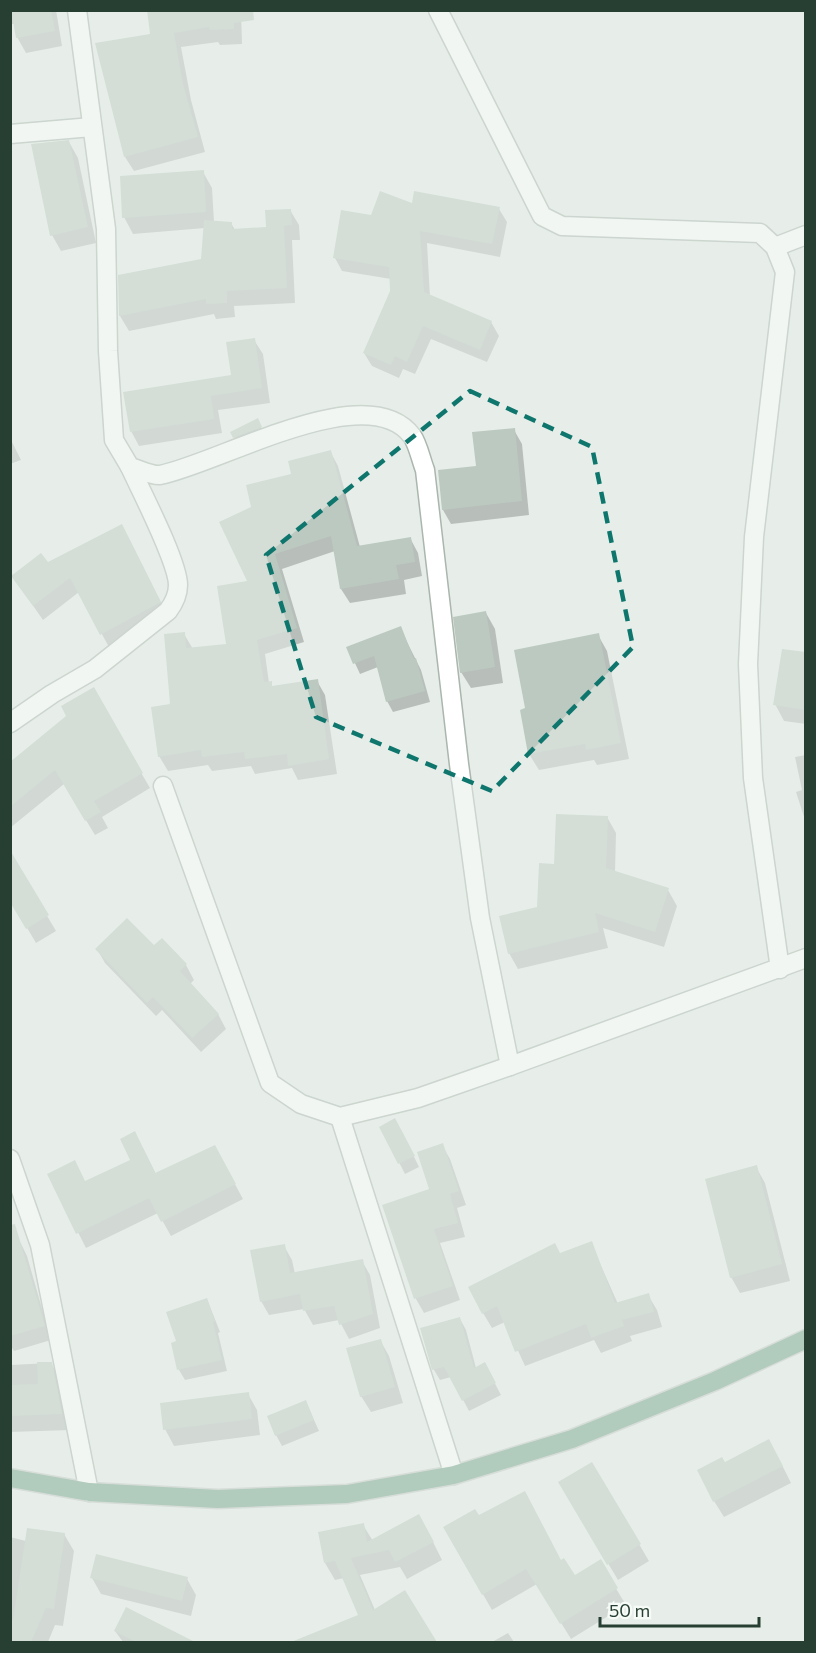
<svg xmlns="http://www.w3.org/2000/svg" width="816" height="1653" font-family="Commissioner,sans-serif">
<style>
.shadow{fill:#0003}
.building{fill:#bcc9c1}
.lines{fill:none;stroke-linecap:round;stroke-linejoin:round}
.minor-casing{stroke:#aab6ae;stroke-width:21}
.major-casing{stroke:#c3c9c6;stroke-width:21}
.minor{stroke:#fff;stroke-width:18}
.major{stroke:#709f86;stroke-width:18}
.marked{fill:none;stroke:#0f766e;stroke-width:4.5;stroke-dasharray:12 8;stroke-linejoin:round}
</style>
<rect width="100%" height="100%" fill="#e7eee9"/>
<g class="shadow">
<path d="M10,10H56L62,46L26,53L17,37L15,24H10Z"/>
<path d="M241,10L242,44L220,45L218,42L181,47L191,100L205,152L134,171L125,157L152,35Z"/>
<path d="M69,142L78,158L96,243L61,251L52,235Z"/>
<path d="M203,172L212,188L214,222L231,223L235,230L268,228L290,210L299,225L300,240H292L295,303L234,306L235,317L216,319L214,314L129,331L120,316V277L202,260L205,228L133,234L124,217Z"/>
<path d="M413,205L499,209L507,222L500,257L427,243L430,297L491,322L499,336L487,362L431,339L415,374L403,369L399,378L372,366L364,353L392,292L391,279L342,271L335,258L372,217Z"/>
<path d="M254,340L263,354L270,403L218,410L222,433L139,446L131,431L233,376Z"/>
<path d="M257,420L267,438L240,448L232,433Z"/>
<path d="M514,430L522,444L529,515L451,524L443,510L440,471L477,468Z"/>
<path d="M10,438L21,460L10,464Z"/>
<path d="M330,451L338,466L360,547L410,538L418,553L422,576L404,580L406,594L350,603L341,589L335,551L282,569L304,642L265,654L269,683L273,687L317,681L325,695L337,774L298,780L292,768L255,774L251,766L212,771L208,765L168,771L159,756L184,634L193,649L228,645L250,582L253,508L293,475Z"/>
<path d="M130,541L168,617L110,649L79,592L43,620L13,577L48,564Z"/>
<path d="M486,613L495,629L503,683L471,688L461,672Z"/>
<path d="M400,628L421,670L430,702L393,712L387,701L378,667L360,674L348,648Z"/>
<path d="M598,635L607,651L629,759L597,765L594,760L539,770L529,754L521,711L527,710Z"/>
<path d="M806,654V724L784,721L775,704Z"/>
<path d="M93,690L150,788L102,817L108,828L95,835L64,784L10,828V764L68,716Z"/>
<path d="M806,755V823L796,792L802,790L795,757Z"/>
<path d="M607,817L616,833L615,873L668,890L677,906L664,947L603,928L608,948L518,969L509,953L539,908L555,866Z"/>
<path d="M10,853L56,931L36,943L10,899Z"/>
<path d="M162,940L186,965L194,980L190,984L218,1014L226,1029L201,1052L162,1010L156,1016L105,963L97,949L154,948Z"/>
<path d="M381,1127L401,1130L419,1167L405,1174Z"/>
<path d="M442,1145L450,1159L466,1205L457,1208L465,1237L440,1243L460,1300L424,1313L416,1299L384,1206L431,1190Z"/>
<path d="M143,1148L156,1174L223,1162L243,1199L171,1236L158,1213L86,1248L49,1175L85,1183L132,1161Z"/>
<path d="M756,1167L765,1183L790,1281L740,1293L731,1277Z"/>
<path d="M10,1221L27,1256L51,1340L14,1351L10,1345Z"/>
<path d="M591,1243L618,1304L648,1295L657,1310L662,1327L630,1336L632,1341L601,1353L594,1340L525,1366L505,1322L492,1328L483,1313L560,1255Z"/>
<path d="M284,1246L292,1260L295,1274L362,1261L370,1275L380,1328L349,1339L339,1320L313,1325L304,1309L269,1315L261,1301Z"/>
<path d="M207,1299L220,1332L218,1333L227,1371L185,1380L179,1370L173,1344L178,1342Z"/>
<path d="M460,1319L466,1330L476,1368L490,1374L501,1395L469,1411L451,1377L440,1380L434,1370L422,1329Z"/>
<path d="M380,1340L389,1356L403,1403L371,1412L361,1396Z"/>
<path d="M51,1363L60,1380L70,1430L10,1432V1365Z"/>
<path d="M248,1394L257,1410L260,1435L174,1446L165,1429Z"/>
<path d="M306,1402L319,1431L282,1446L276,1435Z"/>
<path d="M778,1457L791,1483L724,1517L714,1501L724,1464Z"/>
<path d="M592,1464L649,1561L618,1580L560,1483Z"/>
<path d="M478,1517L561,1562L574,1577L600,1562L626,1605L571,1639L537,1584L492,1610L445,1528Z"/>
<path d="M363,1525L373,1541L429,1534L442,1560L407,1579L400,1567L360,1575L375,1610L405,1592L436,1642H293L360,1616L344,1578L335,1580L325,1563Z"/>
<path d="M64,1534L74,1551L63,1626L55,1625L48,1642H10V1537L26,1541Z"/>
<path d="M92,1578L187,1579L196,1595L191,1616L101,1594Z"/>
<path d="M115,1631L172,1632L178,1642H123Z"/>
<path d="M508,1633L514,1642H492Z"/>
</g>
<g class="building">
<path d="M11,10H51L55,31L16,38Z"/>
<path d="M147,10H253L254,20L234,23V29L210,30L209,27L174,33L183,84L198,137L124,157L95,43L150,34Z"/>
<path d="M69,140L88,227L50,236L31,144Z"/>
<path d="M204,170L206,212L122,218L120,176Z"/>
<path d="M380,191L412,203L414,191L500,207L492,244L420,231L424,292L492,321L480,350L423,326L407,362L395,356L391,365L363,353L390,291L389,267L333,258L341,210L371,215Z"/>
<path d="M291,209L292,225L284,226L287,288L227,291V303L206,304V299L119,316L118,275L201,259L204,220L232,222V229L266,227L265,210Z"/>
<path d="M255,338L262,388L211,396L214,419L130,432L123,392L231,375L226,342Z"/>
<path d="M258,418L262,427L233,438L230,432Z"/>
<path d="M515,428L522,501L442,510L438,470L476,466L472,432Z"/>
<path d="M331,450L357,546L411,537L415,562L396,565L399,579L340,589L331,536L275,554L297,628L257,640L264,682L272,681V686L318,679L329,759L288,766L287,754L245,759L244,752L202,757L201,750L158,757L151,707L170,704L164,634L185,632L186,648L226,644L217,586L247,581L219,522L251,507L246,485L291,474L288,461Z"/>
<path d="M122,524L161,602L100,635L70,578L33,606L11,576L41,553L48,562Z"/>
<path d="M486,611L495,667L460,673L453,617Z"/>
<path d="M401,626L414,659L416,658L425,691L386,702L374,656L353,664L346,647Z"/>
<path d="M599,633L621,743L586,750L585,744L528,754L520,710L525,708L514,650Z"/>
<path d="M782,649L806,652V710L773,705Z"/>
<path d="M94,687L143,773L94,801L101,812L85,821L55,770L10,807V762L66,716L61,706Z"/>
<path d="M556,814L608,816L606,868L669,888L655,932L595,913L599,932L508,954L499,916L537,907L539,863L554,864Z"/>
<path d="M10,850L49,915L26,929L10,902Z"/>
<path d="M127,918L154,945L162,938L187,964L180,971L219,1014L192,1038L153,997L147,1003L95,949Z"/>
<path d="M395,1118L415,1156L398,1164L379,1127Z"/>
<path d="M135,1131L155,1173L215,1145L236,1184L161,1222L149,1198L76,1234L47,1174L75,1160L85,1181L130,1160L120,1139Z"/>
<path d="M443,1143L459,1191L450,1194L458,1223L434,1229L453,1286L414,1299L382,1205L429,1189L417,1152Z"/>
<path d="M757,1165L782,1264L730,1278L705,1179Z"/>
<path d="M15,1224L45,1326L10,1336V1225Z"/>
<path d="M592,1241L615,1303L649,1293L654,1312L622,1320L624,1326L591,1338L586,1324L515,1352L497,1306L482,1314L468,1287L555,1243L560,1253Z"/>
<path d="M285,1244L290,1273L363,1259L373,1314L339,1325L334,1306L303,1311L300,1294L260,1302L250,1250Z"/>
<path d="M207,1298L215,1322H213L222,1360L177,1370L171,1343L176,1341L166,1312Z"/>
<path d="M460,1317L474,1368L485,1362L496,1383L462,1401L444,1367L432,1370L420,1328Z"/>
<path d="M381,1339L395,1387L360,1397L346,1348Z"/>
<path d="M37,1362H52L62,1414L10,1416V1385L38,1384Z"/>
<path d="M249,1392L252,1419L163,1430L160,1403Z"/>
<path d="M306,1400L314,1420L275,1436L267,1416Z"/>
<path d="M769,1439L783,1466L713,1502L697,1470L722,1457L725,1462Z"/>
<path d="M592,1462L641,1544L607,1565L558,1482Z"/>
<path d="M525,1491L561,1560L564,1558L575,1575L601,1559L618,1588L560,1624L526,1569L482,1595L443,1527L475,1509L479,1515Z"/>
<path d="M419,1514L434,1542L395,1562L389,1550L351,1558L373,1610L405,1590L437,1642H291L358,1615L335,1561L324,1563L318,1532L364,1523L367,1542Z"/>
<path d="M27,1528L65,1533L54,1609L46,1608L31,1642H10V1619L13,1620Z"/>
<path d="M96,1554L188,1577L182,1601L90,1578Z"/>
<path d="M126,1607L195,1642H136L114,1631Z"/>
</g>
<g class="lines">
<defs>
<g id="minor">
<path d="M77,10L106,229L108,351L114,440L130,467C138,469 152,476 160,475C218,464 367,376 412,436C418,444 421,460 425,470L459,764L480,918L510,1066L806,958"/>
<path d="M438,10L542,216L562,226L760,233L775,247L785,272L754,537L748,664L753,778L780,969"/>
<path d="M10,134L92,127"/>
<path d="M775,247L806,235"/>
<path d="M10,723L52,694L95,669L168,611C174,603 178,595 178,585C178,562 141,491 130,467"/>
<path d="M163,786L270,1083L301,1104L340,1117L418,1098L510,1066"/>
<path d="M340,1117L454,1475"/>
<path d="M10,1159L40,1245L89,1492"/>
</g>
<path id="major" d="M10,1478L89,1492L218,1499L347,1494L454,1475L572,1439L715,1381L806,1339"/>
</defs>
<use href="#minor" class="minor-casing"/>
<use href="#major" class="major-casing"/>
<use href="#minor" class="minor"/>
<use href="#major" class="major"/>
</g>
<path d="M0 0H816V1653H0ZM470,391L592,447L633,647L492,791L316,717L266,555Z" fill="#e7eee9" fill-opacity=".55" fill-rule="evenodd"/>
<path class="marked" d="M470,391L592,447L633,647L492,791L316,717L266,555Z"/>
<rect width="816" height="1653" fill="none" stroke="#273f32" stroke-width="24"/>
<path d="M600 1617v9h159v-9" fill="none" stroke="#273f32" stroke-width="3"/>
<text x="609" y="1617" font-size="18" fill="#273f32" stroke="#f7fbf8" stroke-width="4.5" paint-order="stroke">50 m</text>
</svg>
